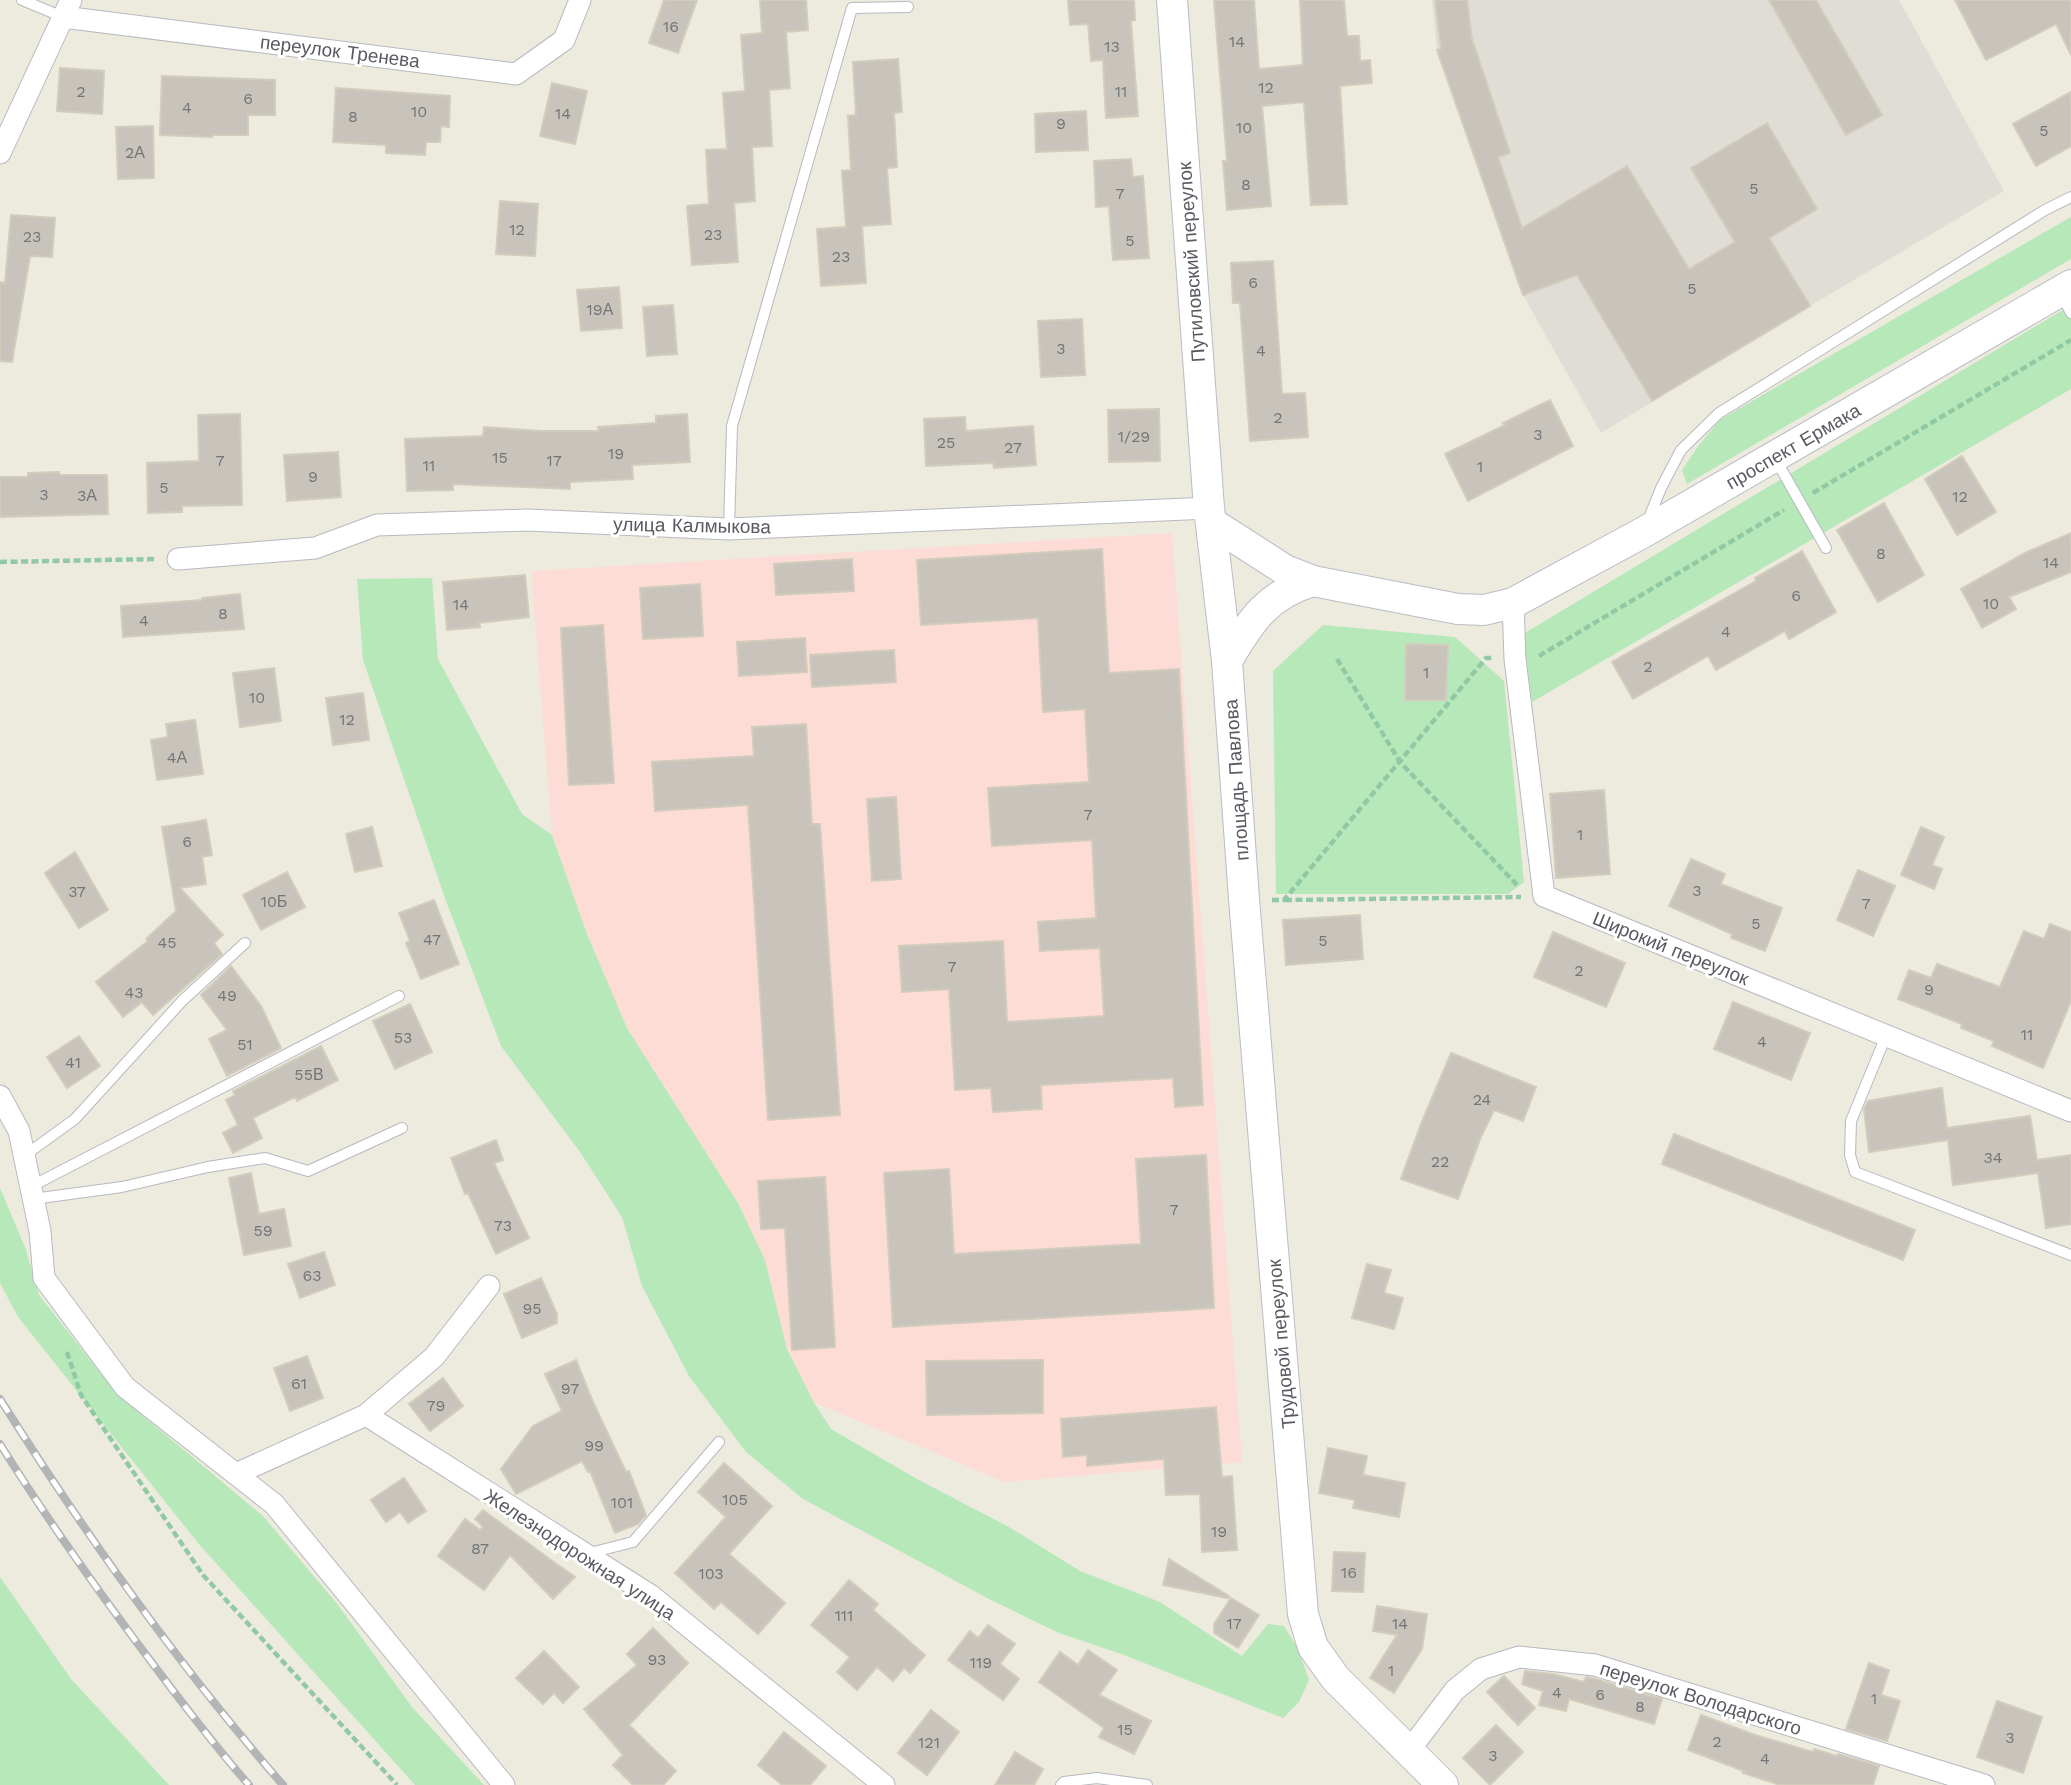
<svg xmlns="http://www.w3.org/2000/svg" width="2071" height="1785" font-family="'Work Sans',sans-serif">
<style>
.industrial{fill:#e0ddd6}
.medical{fill:#fedcd6}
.green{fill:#b7e8ba}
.building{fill:#c8c4bb;stroke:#d2ccbc;stroke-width:2}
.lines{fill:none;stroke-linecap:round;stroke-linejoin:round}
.lane-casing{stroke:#b7b9c0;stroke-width:12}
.street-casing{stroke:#b7b9c0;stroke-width:23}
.secondary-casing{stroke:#b9bdc5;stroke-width:32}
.path{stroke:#90c9a3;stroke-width:4.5;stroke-dasharray:7 3.5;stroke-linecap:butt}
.lane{stroke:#fff;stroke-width:10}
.street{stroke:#fff;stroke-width:21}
.secondary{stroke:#fff;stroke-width:30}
.rail-casing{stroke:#b3b4b5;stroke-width:8}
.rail{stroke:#fff;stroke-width:5;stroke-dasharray:16;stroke-linecap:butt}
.labels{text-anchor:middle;stroke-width:6;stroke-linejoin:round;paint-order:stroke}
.number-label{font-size:16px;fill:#747578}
.street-label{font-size:19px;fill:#585b62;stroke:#fff}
</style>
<rect width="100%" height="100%" fill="#edeade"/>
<path class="industrial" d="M1432,0H1899L2004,191L1810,306L1601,433L1523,295L1437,50Z"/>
<path class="medical" d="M1172,533L1242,1462L1005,1482L813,1402L787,1349L765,1260L738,1203L627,1028L587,934L552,835L531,571Z"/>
<g class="green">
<path d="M2071,217V259L1687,484L1682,470L1699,445L1721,419Z"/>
<path d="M2071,305V389L1532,702L1523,634Z"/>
<path d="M432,578L438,659L522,814L552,835L587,934L627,1028L738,1203L765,1260L787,1349L813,1401L831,1429L917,1479L1009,1527L1080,1571L1160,1602L1242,1656L1268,1624L1284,1626L1298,1649L1309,1680L1299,1702L1283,1718L1124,1655L1059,1633L991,1600L803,1499L746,1452L689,1376L642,1286L622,1217L580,1152L501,1046L446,901L363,660L357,579Z"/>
<path d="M1323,625L1455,637L1504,681L1524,882L1508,894H1276L1273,671Z"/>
<path d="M0,1188L25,1247L39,1295L117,1394L263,1516L338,1605L412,1707L484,1785H415L198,1543L18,1317L0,1283Z"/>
<path d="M0,1577L71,1679L169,1785H0Z"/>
</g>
<g class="building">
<path d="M664,0H697L678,53L649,43Z"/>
<path d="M760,0H806L808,30L786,32L790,88L769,90L772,146L752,147L755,201L734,203L738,262L692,265L687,206L709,204L706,150L727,149L723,93L745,91L741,35L762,33Z"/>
<path d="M1068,0H1134L1135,20L1131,21L1138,116L1106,118L1103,60L1091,61L1088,24L1070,25Z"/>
<path d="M1214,0H1254L1259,69L1303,65L1300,0H1344L1347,36H1359L1360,61L1370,60L1372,83L1340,86L1347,204L1311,205L1304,102L1262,106L1271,206L1227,210L1223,161H1227Z"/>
<path d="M1435,0H1467L1472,39L1510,153L1498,157L1522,228L1627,166L1689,269L1735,242L1691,168L1767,123L1817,209L1769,238L1810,306L1652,401L1577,275L1523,295L1437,50L1441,49Z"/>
<path d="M1769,0H1816L1882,115L1846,135Z"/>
<path d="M1955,0H2071V55L2056,24L1986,60Z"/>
<path d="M898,59L902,112L894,113L897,167L887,168L891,224L862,226L866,283L821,286L817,229L846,227L842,171L851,170L848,116L856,115L853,62Z"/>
<path d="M60,68L104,71L102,114L57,111Z"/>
<path d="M162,76L275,80V115H248V135H212V137L160,135Z"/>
<path d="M552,83L587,91L575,144L540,136Z"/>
<path d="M336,88L450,96L449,127L441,126L440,142H426L425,155L386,153V145L333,142Z"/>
<path d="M2071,92V146L2036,166L2013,124Z"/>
<path d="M1086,111L1088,150L1036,152L1035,114Z"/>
<path d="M153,126L154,178L118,179L116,127Z"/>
<path d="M1131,159L1133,177L1143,176L1149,258L1113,260L1109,206L1096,207L1094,161Z"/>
<path d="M500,201L538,204L535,256L496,254Z"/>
<path d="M11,215L55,218L52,257L30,256L12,362L0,361V282L5,283Z"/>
<path d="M1273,261L1282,394L1305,393L1308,437L1250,441L1240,303H1233L1231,263Z"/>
<path d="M619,287L622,328L581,331L577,290Z"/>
<path d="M673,305L677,354L647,356L643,307Z"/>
<path d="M1082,319L1085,375L1041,377L1038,321Z"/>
<path d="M1550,400L1573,446L1468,501L1445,454L1505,425L1503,423Z"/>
<path d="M1159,409L1160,461L1109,462L1108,410Z"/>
<path d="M240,414L242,505L182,506V512L148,513L147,463L199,461L198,415Z"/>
<path d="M687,414L690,462L632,465L633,479L570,482V489L453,484V490L407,491L405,439L483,436L484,427L541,431H599L598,427L656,423V416Z"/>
<path d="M965,417L966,431L1033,426L1036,465L994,468L993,463L926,466L924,419Z"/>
<path d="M338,452L341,497L287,501L284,455Z"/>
<path d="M1962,456L1996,512L1957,535L1925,479Z"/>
<path d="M59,472L60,475H107L108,514L0,517V477H28V473Z"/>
<path d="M1884,503L1924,575L1878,602L1837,530Z"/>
<path d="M2071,533V572L2009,597L2016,609L1982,628L1961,589L2027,552Z"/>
<path d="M1102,549L1109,673L1179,669L1203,1105L1175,1107L1173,1078L1041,1085L1042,1109L993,1112L991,1088L955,1090L949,989L902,992L899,946L1003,941L1007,1022L1104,1016L1100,948L1040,951L1038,922L1096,918L1092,840L992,846L988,788L1089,782L1085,709L1043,712L1038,618L921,625L917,560Z"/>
<path d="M1802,551L1836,612L1789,639L1785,631L1716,670L1708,656L1633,699L1612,662L1756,581L1755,578Z"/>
<path d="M852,559L854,591L776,595L774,564Z"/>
<path d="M525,575L529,617L479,623L480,627L447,630L443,582Z"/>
<path d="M700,584L703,636L643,639L640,588Z"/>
<path d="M240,594L244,629L123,637L121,606L202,600V598Z"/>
<path d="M603,625L614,783L569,785L561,628Z"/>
<path d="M805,638L807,672L739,676L737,642Z"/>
<path d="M1406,644L1448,645L1446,700H1405Z"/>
<path d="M894,650L896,682L812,687L810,655Z"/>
<path d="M274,668L281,721L240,727L233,673Z"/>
<path d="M363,693L369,740L333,745L326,698Z"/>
<path d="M195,720L203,774L157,780L151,740L168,737L166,724Z"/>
<path d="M806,724L812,824H820L840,1115L768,1120L748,805L655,811L652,762L754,756L752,727Z"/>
<path d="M1604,790L1610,874L1556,878L1550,794Z"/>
<path d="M896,797L901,879L872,881L867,799Z"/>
<path d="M206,820L212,855L202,857L206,884L180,888L223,935L214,943L222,954L153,1015L142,1002L123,1017L96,982L148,941L146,939L176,911L162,827Z"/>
<path d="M372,827L382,866L355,872L346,834Z"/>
<path d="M1921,827L1944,837L1932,865L1942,869L1934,889L1901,875Z"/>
<path d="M75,852L108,910L79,928L45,873Z"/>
<path d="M1691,859L1725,874L1721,884L1782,908L1765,951L1731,938L1732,934L1669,906Z"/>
<path d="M1858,870L1895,886L1873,936L1837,920Z"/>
<path d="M287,872L305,907L261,930L243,895Z"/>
<path d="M434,900L459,964L421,979L406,943L410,941L399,913Z"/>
<path d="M1360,915L1363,959L1286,965L1283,920Z"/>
<path d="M2050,924L2071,932V1001L2043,1068L1992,1046L1994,1041L1961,1028L1962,1024L1898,999L1909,970L1931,978L1937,964L2000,987L2024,931L2044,939Z"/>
<path d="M1553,932L1625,963L1606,1007L1534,977Z"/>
<path d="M231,966L261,1006L281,1048L227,1076L209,1039L227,1030L201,995Z"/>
<path d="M1733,1002L1810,1033L1791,1080L1714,1049Z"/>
<path d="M410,1004L432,1052L395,1069L373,1021Z"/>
<path d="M79,1036L100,1066L67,1088L47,1057Z"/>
<path d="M321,1046L338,1080L297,1101L295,1097L253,1118L262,1138L233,1153L223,1133L238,1125L226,1100L235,1095L233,1091Z"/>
<path d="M1451,1053L1536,1087L1523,1121L1494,1110L1481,1137L1458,1199L1401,1179L1421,1124Z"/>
<path d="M1942,1088L1947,1128L2030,1116L2037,1160L2071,1155V1224L2046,1228L2038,1173L1953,1185L1948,1140L1869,1152L1864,1109L1868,1101Z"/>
<path d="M1674,1134L1915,1230L1903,1260L1662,1164Z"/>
<path d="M496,1140L503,1160L494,1163L529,1238L496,1254L468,1193L465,1194L451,1158Z"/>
<path d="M1206,1155L1214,1308L893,1327L884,1173L949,1169L954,1254L1141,1244L1136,1159Z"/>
<path d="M251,1173L259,1214L284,1209L291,1246L244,1255L229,1178Z"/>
<path d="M825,1177L835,1347L792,1350L785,1228L761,1229L758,1181Z"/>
<path d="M324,1252L335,1285L300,1298L288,1264Z"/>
<path d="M1367,1264L1391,1270L1384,1293L1403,1298L1394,1329L1352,1318Z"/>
<path d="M541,1278L557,1314V1323L522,1338L504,1294Z"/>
<path d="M307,1356L323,1398L290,1411L274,1368Z"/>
<path d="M576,1360L593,1402L626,1472L629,1471L646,1515L638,1524L615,1533L590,1471L588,1472L582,1461L516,1494L501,1469L533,1426L562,1411L545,1374Z"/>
<path d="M1043,1360V1413L927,1415L926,1361Z"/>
<path d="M443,1378L463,1406L430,1431L409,1404Z"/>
<path d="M1216,1407L1222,1477L1232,1476L1237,1550L1202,1552L1200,1494L1166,1495L1164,1459L1087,1466V1455L1063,1457L1061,1419Z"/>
<path d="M1328,1448L1367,1456L1363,1475L1405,1483L1399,1517L1353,1508L1355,1500L1319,1493Z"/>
<path d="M724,1463L772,1506L729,1554L785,1603L758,1634L721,1602L714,1609L675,1573L726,1517L698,1492Z"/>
<path d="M404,1478L426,1511L408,1523L400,1512L386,1522L371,1500Z"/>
<path d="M483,1510L551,1560L575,1577L553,1599L510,1555L484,1590L438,1556L465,1519L480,1530L483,1527L475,1519Z"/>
<path d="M1334,1552L1365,1553L1363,1592L1332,1591Z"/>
<path d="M1169,1559L1229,1596L1228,1598L1163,1585Z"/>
<path d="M849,1580L878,1604L873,1610L925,1655L910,1673L904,1668L893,1681L877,1667L857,1690L837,1672L850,1657L811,1625Z"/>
<path d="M1231,1598L1259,1615L1238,1648L1214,1633V1624Z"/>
<path d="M1377,1606L1427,1614L1422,1649L1394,1693L1370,1678L1397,1635L1373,1631Z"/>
<path d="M988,1625L1015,1644L1000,1664L1019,1679L1003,1700L948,1660L970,1631L978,1638Z"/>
<path d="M653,1628L688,1663L629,1725L676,1771L663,1785H633L613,1765L623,1755L584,1709L637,1665L627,1654Z"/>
<path d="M1088,1650L1117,1670L1099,1695L1151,1721L1134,1754L1099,1737L1104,1728L1039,1682L1060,1652L1078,1665Z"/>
<path d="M544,1651L579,1687L563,1703L554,1693L543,1704L516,1678Z"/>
<path d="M1869,1663L1889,1670L1881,1695L1900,1701L1887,1741L1846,1729Z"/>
<path d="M1525,1671L1553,1674L1584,1682L1586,1677L1592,1678L1662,1699L1654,1724L1569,1699L1566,1711L1539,1705L1543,1691L1522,1684Z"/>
<path d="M1504,1676L1535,1708L1518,1725L1487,1692Z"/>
<path d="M1997,1701L2042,1717L2023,1773L1977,1757Z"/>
<path d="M931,1710L959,1732L927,1775L898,1753Z"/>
<path d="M1701,1715L1755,1735L1813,1752L1814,1749L1837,1756L1838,1754L1879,1766L1873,1785H1780L1743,1773L1744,1771L1688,1750Z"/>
<path d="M1496,1725L1523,1752L1490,1785L1463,1758Z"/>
<path d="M784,1732L826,1766L810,1785H782L758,1765Z"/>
<path d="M1015,1752L1043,1769L1034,1785H995Z"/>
</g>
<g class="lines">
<defs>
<g id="lane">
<path d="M22,0L63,17"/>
<path d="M2061,294L2071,313"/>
<path d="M1776,460L1826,548"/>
<path d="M1647,523L1661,488L1681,450L1719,413L2045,210L2071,197"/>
<path d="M729,529L732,426L852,8L908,7"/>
<path d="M1886,1036L1851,1121L1850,1155L1855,1172L2071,1255"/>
<path d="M24,1156L75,1119L182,1001L245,943"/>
<path d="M30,1187L399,996"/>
<path d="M33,1199L122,1187L208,1167L265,1158L308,1171L402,1128"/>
<path d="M586,1554L633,1542L719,1442"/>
<path d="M1061,1785L1064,1782L1097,1778L1147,1785"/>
</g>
<g id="street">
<path d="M63,17L516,74L564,40L580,0"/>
<path d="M0,153L71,0"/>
<path d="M178,559L315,548L377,525L527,520L729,529L1209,508"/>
<path d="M1513,603L1515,659L1544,896L2071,1111"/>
<path d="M0,1096L19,1131L40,1231L44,1278L125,1387L274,1504L504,1785"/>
<path d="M366,1415L650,1595L884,1785"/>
<path d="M236,1474L366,1415L434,1357L489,1286"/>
<path d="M1408,1752L1455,1690L1481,1669L1519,1657L1595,1665L1984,1785"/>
</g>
<g id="secondary">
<path d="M1172,0L1209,508L1227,661L1244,899L1303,1614L1313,1647L1336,1679L1443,1785"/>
<path d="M1212,523L1285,570L1313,581L1458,609L1484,610L1513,603L1644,532L2071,285"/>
<path d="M1227,661C1251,620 1267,595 1313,581"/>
</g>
</defs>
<use href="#lane" class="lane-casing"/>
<use href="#street" class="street-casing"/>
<use href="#secondary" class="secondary-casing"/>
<g class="path">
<path d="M1813,493L2071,340"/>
<path d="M0,562L157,559"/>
<path d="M1539,656L1784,510"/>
<path d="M1337,659L1400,762L1519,887"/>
<path d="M1272,900H1284L1486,658H1493"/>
<path d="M1285,900L1521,897"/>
<path d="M67,1352L81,1395L203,1575L397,1785"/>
</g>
<use href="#lane" class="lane"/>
<use href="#street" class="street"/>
<use href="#secondary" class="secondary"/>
<defs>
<g id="rail">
<path d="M0,1399C85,1534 178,1665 283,1785"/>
<path d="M0,1444C50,1524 105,1601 162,1676C190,1713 218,1750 249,1785"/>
</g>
</defs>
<use href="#rail" class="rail-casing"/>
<use href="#rail" class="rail"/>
</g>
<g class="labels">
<g class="number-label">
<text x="671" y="32">16</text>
<text x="1237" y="47">14</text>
<text x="1112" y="52">13</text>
<text x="1266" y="93">12</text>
<text x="81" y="97">2</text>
<text x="1121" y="97">11</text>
<text x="248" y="104">6</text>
<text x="187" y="113">4</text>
<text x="419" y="117">10</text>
<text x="563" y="119">14</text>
<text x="353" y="122">8</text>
<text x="1061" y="129">9</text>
<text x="1244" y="133">10</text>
<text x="2044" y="136">5</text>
<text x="135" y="158">2А</text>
<text x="1246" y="190">8</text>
<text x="1754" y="194">5</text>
<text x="1120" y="199">7</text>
<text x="517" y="235">12</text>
<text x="713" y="240">23</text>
<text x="32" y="242">23</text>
<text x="1130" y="246">5</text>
<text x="841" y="262">23</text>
<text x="1253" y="288">6</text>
<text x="1692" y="294">5</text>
<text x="600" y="315">19А</text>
<text x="1061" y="354">3</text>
<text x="1261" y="356">4</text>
<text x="1278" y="423">2</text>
<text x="1538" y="440">3</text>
<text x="1134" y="442">1/29</text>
<text x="946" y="448">25</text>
<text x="1013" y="453">27</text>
<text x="616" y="459">19</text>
<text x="500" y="463">15</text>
<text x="220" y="466">7</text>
<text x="554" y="466">17</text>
<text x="429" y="471">11</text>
<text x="1480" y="472">1</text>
<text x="313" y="482">9</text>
<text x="164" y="493">5</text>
<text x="44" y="500">3</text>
<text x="87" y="501">3А</text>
<text x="1960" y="502">12</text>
<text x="1881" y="559">8</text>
<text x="2051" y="568">14</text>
<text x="1796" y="601">6</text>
<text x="1991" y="609">10</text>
<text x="461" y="610">14</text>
<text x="223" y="619">8</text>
<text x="144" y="626">4</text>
<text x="1726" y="637">4</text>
<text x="1648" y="672">2</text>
<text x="1426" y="678">1</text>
<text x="257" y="703">10</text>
<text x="347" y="725">12</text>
<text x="177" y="763">4А</text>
<text x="1088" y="820">7</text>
<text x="1580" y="840">1</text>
<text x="187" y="847">6</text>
<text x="1697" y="896">3</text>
<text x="77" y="897">37</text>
<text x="274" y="907">10Б</text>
<text x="1866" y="909">7</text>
<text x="1756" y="929">5</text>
<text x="432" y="945">47</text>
<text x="1323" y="946">5</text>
<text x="167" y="948">45</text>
<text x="952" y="972">7</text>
<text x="1579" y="976">2</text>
<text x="1929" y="995">9</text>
<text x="134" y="998">43</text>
<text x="227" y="1001">49</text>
<text x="2027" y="1040">11</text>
<text x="403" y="1043">53</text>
<text x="1762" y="1047">4</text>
<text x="245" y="1050">51</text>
<text x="73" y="1068">41</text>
<text x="309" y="1080">55В</text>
<text x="1482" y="1105">24</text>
<text x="1993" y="1163">34</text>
<text x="1440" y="1167">22</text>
<text x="1174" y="1215">7</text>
<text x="503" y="1231">73</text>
<text x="263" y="1236">59</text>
<text x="312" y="1281">63</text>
<text x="532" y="1314">95</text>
<text x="299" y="1389">61</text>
<text x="570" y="1394">97</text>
<text x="436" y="1411">79</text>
<text x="594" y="1451">99</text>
<text x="735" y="1505">105</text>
<text x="622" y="1508">101</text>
<text x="1219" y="1537">19</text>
<text x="480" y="1554">87</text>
<text x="1349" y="1578">16</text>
<text x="711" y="1579">103</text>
<text x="844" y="1621">111</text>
<text x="1234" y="1629">17</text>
<text x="1400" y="1629">14</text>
<text x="657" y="1665">93</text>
<text x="981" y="1668">119</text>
<text x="1391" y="1676">1</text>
<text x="1557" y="1698">4</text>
<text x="1600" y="1700">6</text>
<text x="1874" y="1704">1</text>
<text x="1640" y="1712">8</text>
<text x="1125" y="1735">15</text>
<text x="2010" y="1743">3</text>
<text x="1717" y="1747">2</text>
<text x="929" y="1748">121</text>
<text x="1493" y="1761">3</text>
<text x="1765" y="1764">4</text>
</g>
<g class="street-label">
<text transform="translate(340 51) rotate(7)" y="7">переулок Тренева</text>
<text transform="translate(1191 262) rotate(-94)" y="7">Путиловский переулок</text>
<text transform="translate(1793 446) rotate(-30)" y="7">проспект Ермака</text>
<text transform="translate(692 525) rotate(1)" y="7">улица Калмыкова</text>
<text transform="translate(1236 780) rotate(-94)" y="7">площадь Павлова</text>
<text transform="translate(1671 948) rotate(22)" y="7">Широкий переулок</text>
<text transform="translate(1281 1344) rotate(-95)" y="7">Трудовой переулок</text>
<text transform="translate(580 1554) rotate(33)" y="7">Железнодорожная улица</text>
<text transform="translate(1701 1698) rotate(17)" y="7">переулок Володарского</text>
</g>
</g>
</svg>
